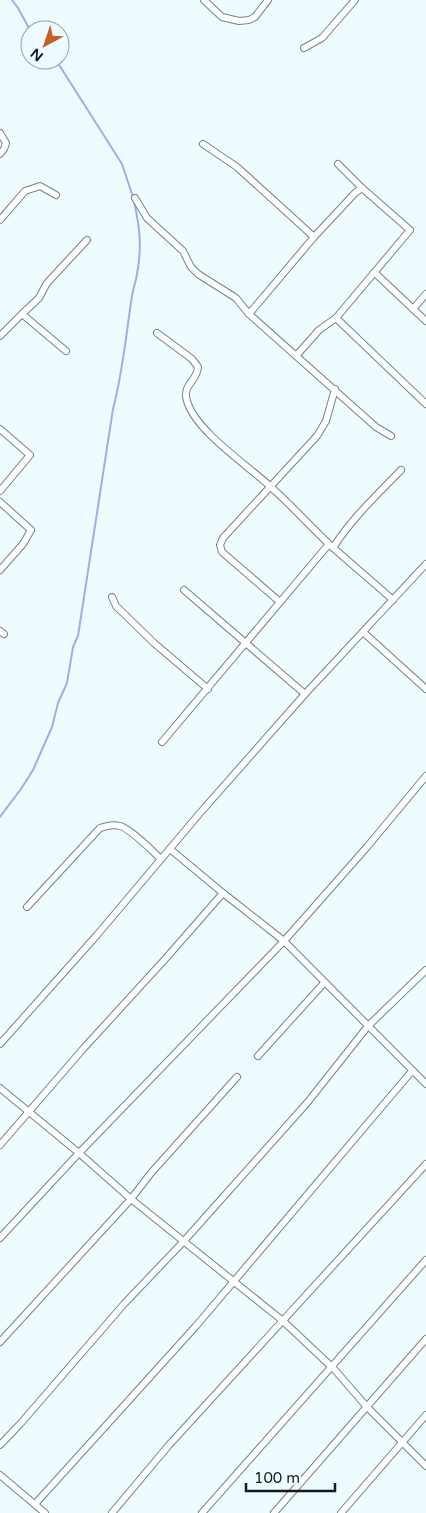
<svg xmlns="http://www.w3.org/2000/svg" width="426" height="1513" font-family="'Varela Round',sans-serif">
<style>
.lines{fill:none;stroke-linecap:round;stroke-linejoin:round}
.stream{stroke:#a2abea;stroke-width:2}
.street-casing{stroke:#738285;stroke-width:8}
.street{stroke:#fff;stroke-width:6}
</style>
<rect width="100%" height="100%" fill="#effcff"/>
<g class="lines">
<g class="stream">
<path d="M12,0L18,8L30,30"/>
<path d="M56,60L122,164L133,197"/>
<path d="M0,817L21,789L33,770L52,727L58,703L67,683L73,647L78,636L113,409C123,372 126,334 132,296C133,289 136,281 137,274C142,248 140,227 134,202"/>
</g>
<defs>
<g id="street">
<path d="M204,0L222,17L239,21L249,20L255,17L268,0"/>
<path d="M304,48L322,38L355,0"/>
<path d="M0,133L6,143L4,149L0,154"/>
<path d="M203,144L237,167L314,237"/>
<path d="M338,164L362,188L410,230L336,318L426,404"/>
<path d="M135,198L147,218L183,251L191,267L198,274L236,298L249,314L376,427L391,436"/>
<path d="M0,220L25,191L40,186L56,195"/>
<path d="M375,273L426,321"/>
<path d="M413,309L426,294"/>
<path d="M22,314L39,298L47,283L87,240"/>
<path d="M249,314L314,237L355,193L362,188"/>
<path d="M157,333L192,359L198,367C197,382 182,384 187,401C196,432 249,466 272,488C292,506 310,526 329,544C350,563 372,581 393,600"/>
<path d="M0,336L22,314L66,351"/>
<path d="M296,356L319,330L336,318"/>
<path d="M0,429L30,455L0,491"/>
<path d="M0,502L31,530L23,544L0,570"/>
<path d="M333,548C351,519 377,495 401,470"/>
<path d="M184,590L305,694"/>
<path d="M112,597L116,606L154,643L208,689"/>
<path d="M280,602L222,552L220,545L223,538L317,436L326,421L335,389"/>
<path d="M0,631L4,634"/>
<path d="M363,632L426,689"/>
<path d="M162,742L329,544"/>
<path d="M170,849L223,893L284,941L426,1084"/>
<path d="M27,907L100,828C107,826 113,824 120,826C131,829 151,850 161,859"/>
<path d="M0,1044L97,935L200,813L305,694L426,564"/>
<path d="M258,1056L324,983"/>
<path d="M0,1088L79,1153L131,1199L283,1321L334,1369L367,1407L426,1466"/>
<path d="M0,1145L83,1049L167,957L223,893"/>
<path d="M0,1238L79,1153L284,941L367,847L426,776"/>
<path d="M0,1342L131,1199L151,1173L237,1077"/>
<path d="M0,1445L21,1423L124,1304L184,1241L307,1103L368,1026L426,970"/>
<path d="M0,1475L45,1513"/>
<path d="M35,1504L196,1326L412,1071"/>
<path d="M112,1513L169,1445L426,1164"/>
<path d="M202,1513L426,1260"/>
<path d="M274,1513L426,1339"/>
<path d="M341,1513L426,1415"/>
</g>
</defs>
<use href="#street" class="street-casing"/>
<use href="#street" class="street"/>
</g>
<g transform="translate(45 45) rotate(220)"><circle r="24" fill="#effcff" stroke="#97a2a4"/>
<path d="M0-4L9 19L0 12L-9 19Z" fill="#c35f29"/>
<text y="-8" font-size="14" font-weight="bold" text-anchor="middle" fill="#141a1b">N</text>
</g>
<path d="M246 1483v8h89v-8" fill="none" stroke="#141a1b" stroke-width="2.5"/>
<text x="254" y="1483" font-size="15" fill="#141a1b" stroke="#effcff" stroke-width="4" paint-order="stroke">100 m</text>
</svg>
